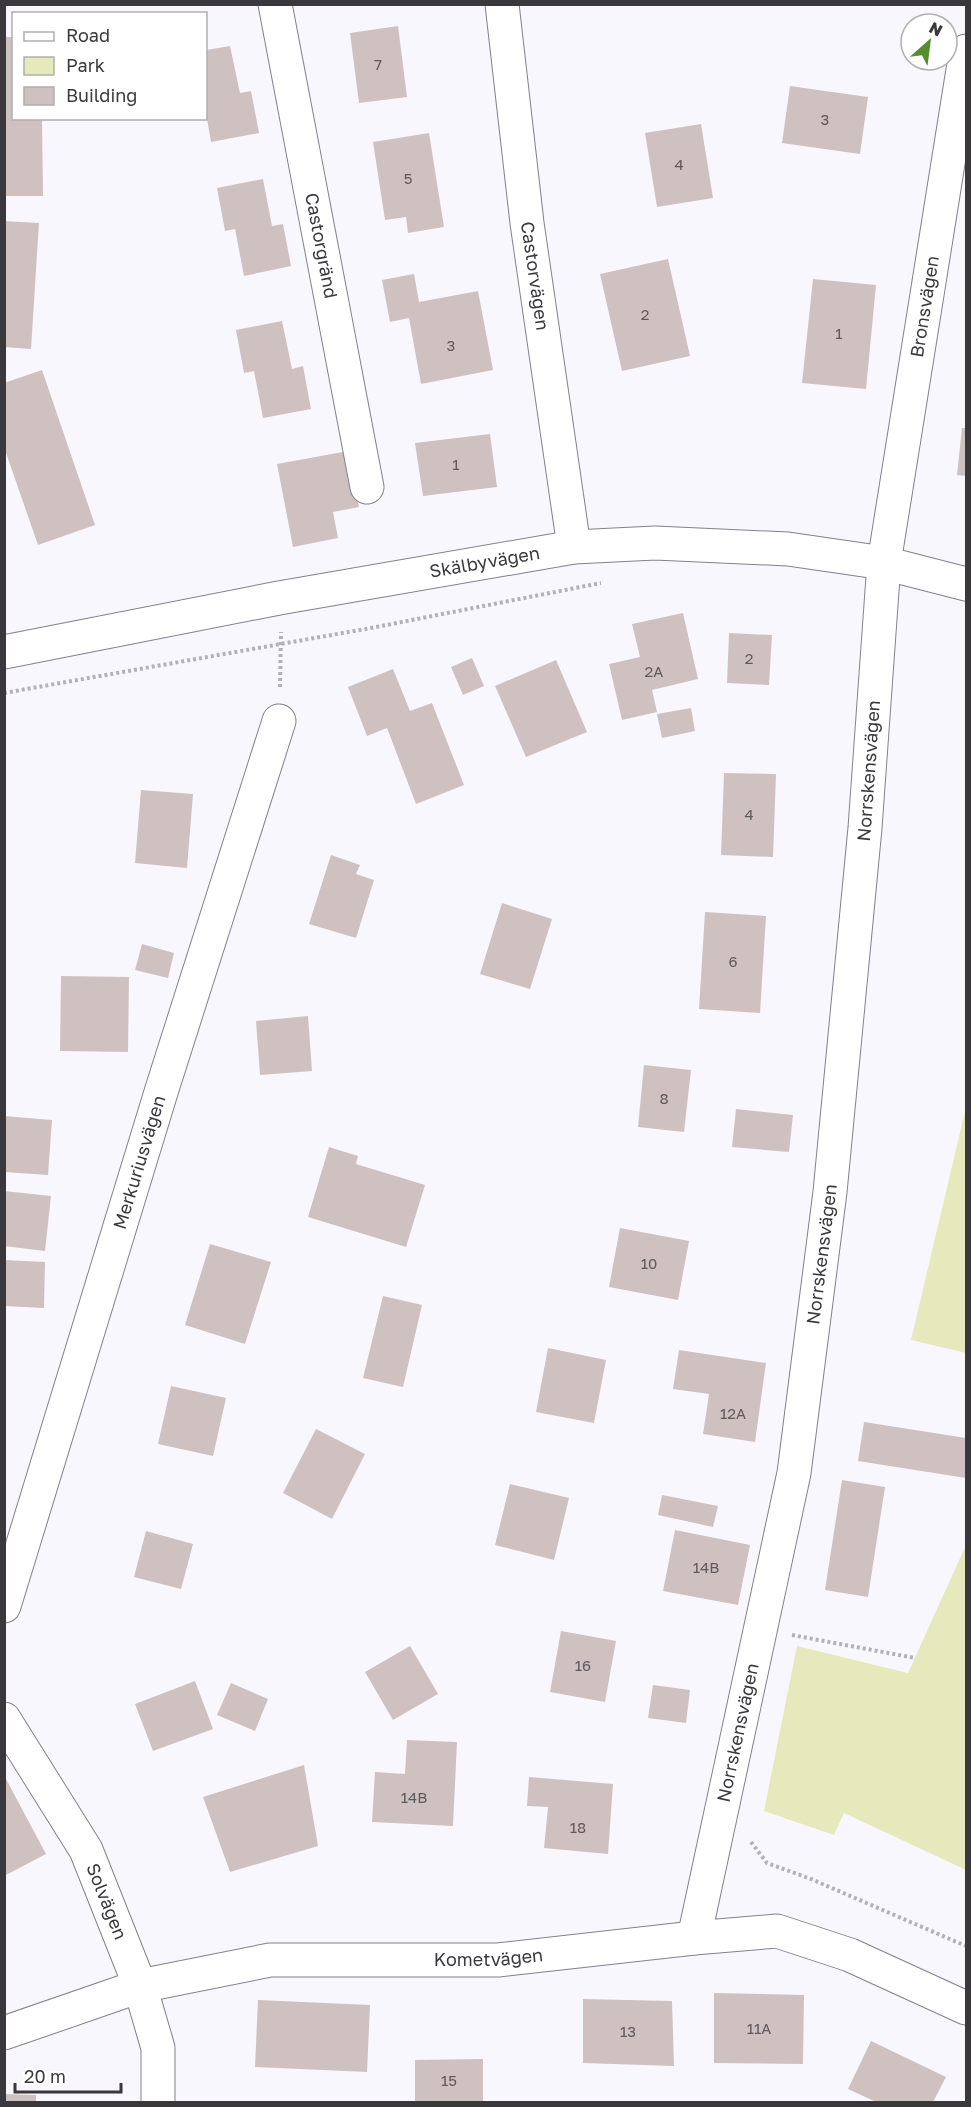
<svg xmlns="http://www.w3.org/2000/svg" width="971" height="2107" font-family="'Golos Text',sans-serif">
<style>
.green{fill:#e6e9bc}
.building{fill:#cfc1c0}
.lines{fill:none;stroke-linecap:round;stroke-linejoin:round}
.street-casing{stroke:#83808b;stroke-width:35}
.secondary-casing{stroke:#83808b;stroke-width:35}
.path{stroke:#b3b1b7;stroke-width:4;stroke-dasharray:3 3;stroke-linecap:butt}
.street{stroke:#fff;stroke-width:33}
.secondary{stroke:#fff;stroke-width:33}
.labels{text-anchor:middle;stroke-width:4.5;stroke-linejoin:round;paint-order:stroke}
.number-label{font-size:15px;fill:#5f5a5e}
.street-label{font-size:18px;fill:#3a383d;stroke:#fff}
</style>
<rect width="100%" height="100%" fill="#f9f7fe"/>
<g class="green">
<path d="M966,1107V1353L911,1340Z"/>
<path d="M966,1545V1870L844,1813L834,1835L764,1811L797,1646L908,1673Z"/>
</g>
<g class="building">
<path d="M398,26L407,97L359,103L350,33Z"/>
<path d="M4,37H14V118H42L43,196H4Z"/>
<path d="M230,46L240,93L251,91L259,133L211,142L206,113V50Z"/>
<path d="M790,86L868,97L860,154L782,143Z"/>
<path d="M701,124L713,198L657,207L645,133Z"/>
<path d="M429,133L444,227L408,233L406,217L385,220L373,142Z"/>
<path d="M263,179L272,226L283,224L291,266L244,276L235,229L225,231L217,188Z"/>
<path d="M4,221L39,223L31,349L4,347Z"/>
<path d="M668,259L690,356L622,371L600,274Z"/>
<path d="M414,274L419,302L478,291L493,370L421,384L409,318L390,322L382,280Z"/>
<path d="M813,279L876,285L866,389L802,383Z"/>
<path d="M282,321L292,369L303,366L311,409L263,418L254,371L244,373L236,330Z"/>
<path d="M42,370L95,525L38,545L4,447V383Z"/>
<path d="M962,428H966V476L957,475Z"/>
<path d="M490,434L497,487L423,496L415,443Z"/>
<path d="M348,451L359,507L333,512L338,538L293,547L277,464Z"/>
<path d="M683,613L698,679L652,690L657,712L622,720L609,664L640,657L632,624Z"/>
<path d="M729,633L772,635L769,685L727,683Z"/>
<path d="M472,658L484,686L463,695L451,667Z"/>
<path d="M556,660L587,732L526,757L495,686Z"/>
<path d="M393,669L410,711L432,703L464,785L416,804L387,728L367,736L348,687Z"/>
<path d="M691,708L695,731L662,738L657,714Z"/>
<path d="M724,773L776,774L773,857L721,855Z"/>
<path d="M141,790L193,794L187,868L135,863Z"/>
<path d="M331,855L360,865L356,874L374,880L356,938L309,924Z"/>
<path d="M502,903L552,919L530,989L480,974Z"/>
<path d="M705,912L766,916L760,1013L699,1009Z"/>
<path d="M142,944L174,953L168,978L135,970Z"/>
<path d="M61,976L129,977L128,1052L60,1051Z"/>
<path d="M308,1016L312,1071L260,1075L256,1021Z"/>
<path d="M644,1065L691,1070L684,1132L638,1127Z"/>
<path d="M736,1109L793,1115L789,1152L732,1147Z"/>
<path d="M4,1116L52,1120L48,1175L4,1172Z"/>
<path d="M329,1147L358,1156L356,1164L425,1185L406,1247L308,1217Z"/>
<path d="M4,1191L51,1196L45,1251L4,1246Z"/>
<path d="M620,1228L689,1241L678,1300L609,1287Z"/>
<path d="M210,1244L271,1262L245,1344L185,1325Z"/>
<path d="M4,1260L45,1262L44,1308L4,1306Z"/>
<path d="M383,1296L422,1305L403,1387L363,1378Z"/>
<path d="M548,1348L606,1360L594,1423L536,1412Z"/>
<path d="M679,1350L766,1363L755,1442L703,1434L709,1394L673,1389Z"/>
<path d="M171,1386L226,1398L213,1456L158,1444Z"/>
<path d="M864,1422L966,1438V1478L858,1461Z"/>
<path d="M316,1429L365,1454L332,1519L283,1493Z"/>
<path d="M842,1480L885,1487L868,1597L825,1590Z"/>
<path d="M510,1484L569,1498L554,1560L495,1545Z"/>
<path d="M662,1495L718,1506L713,1527L658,1515Z"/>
<path d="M675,1530L750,1545L738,1605L663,1591Z"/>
<path d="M146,1531L193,1544L181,1589L134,1577Z"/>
<path d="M561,1631L616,1641L605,1702L550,1692Z"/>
<path d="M410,1646L438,1694L393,1720L365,1672Z"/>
<path d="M195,1681L213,1729L153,1751L135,1704Z"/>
<path d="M231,1683L268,1699L255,1731L217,1715Z"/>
<path d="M653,1685L690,1690L686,1723L648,1718Z"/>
<path d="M407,1740L457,1742L453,1826L372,1822L375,1772L405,1774Z"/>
<path d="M304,1765L318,1846L230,1872L203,1797Z"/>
<path d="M529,1777L613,1784L608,1854L544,1848L548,1807L527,1806Z"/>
<path d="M6,1779L46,1854L4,1876V1780Z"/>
<path d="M714,1993L804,1995L803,2064L714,2063Z"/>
<path d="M583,1999L672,2001L674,2066L583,2063Z"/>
<path d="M258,2000L370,2005L367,2072L255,2067Z"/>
<path d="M871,2041L946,2077L933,2102H876L848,2089Z"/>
<path d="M483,2059V2102H415V2060Z"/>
<path d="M4,2094L36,2095V2102H4Z"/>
</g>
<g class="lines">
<defs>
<g id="street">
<path id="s1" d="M275,4L367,487"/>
<path id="s2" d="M502,4L527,223L574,547"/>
<path id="s3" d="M4,1606L162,1089L279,721"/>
<path id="s4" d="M4,1719L86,1850L140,1986L158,2048V2102"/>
<path id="s5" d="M694,1938L794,1473L830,1192L865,828L884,563L966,51"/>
<path id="s6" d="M4,2033L140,1986L270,1960H498L694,1938L777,1931L850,1955L966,2008"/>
</g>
<g id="secondary">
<path id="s7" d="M4,652L279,598L574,547L655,543L788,549L884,563L966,584"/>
</g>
</defs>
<use href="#street" class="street-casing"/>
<use href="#secondary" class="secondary-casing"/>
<g class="path">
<path d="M280,687L281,632"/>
<path d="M4,693L371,628L601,583"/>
<path d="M792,1635L915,1658"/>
<path d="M751,1842L767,1863L811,1879L966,1946"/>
</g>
<use href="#street" class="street"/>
<use href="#secondary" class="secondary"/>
</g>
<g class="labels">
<g class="number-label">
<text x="378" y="70">7</text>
<text x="825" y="125">3</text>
<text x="679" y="170">4</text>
<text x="408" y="184">5</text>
<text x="645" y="320">2</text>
<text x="839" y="339">1</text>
<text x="451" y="351">3</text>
<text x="456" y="470">1</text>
<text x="749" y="664">2</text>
<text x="654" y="677">2A</text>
<text x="749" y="820">4</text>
<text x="733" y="967">6</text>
<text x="664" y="1104">8</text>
<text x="649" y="1269">10</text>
<text x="733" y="1419">12A</text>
<text x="706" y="1573">14B</text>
<text x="583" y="1671">16</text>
<text x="414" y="1803">14B</text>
<text x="578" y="1833">18</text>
<text x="759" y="2034">11A</text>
<text x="628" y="2037">13</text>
<text x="449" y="2086">15</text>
</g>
<g class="street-label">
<text dy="6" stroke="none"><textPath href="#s1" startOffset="246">Castorgränd</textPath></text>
<text dy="6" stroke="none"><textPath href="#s2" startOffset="274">Castorvägen</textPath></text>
<text dy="6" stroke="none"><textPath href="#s5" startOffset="1650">Bronsvägen</textPath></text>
<text dy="6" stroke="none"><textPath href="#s7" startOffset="489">Skälbyvägen</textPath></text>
<text dy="6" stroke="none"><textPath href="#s5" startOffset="1182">Norrskensvägen</textPath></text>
<text dy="6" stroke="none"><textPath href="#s3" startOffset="464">Merkuriusvägen</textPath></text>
<text dy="6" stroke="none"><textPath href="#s5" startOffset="696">Norrskensvägen</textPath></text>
<text dy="6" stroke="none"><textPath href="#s5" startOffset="210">Norrskensvägen</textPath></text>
<text dy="6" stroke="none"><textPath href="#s4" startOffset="210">Solvägen</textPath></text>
<text dy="6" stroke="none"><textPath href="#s6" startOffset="495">Kometvägen</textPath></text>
</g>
</g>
<rect width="971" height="2107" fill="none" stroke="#3a383d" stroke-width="12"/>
<rect x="12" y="12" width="195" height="108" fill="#ffffff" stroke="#b0afb1" stroke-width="1.5"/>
<rect x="24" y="32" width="30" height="9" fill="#ffffff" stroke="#b0afb1" stroke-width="1.5"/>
<text x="66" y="42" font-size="18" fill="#3a383d">Road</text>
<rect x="24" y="57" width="30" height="18" fill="#e6e9bc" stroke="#b0afb1" stroke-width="1.5"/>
<text x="66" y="72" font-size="18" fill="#3a383d">Park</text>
<rect x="24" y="87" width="30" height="18" fill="#cfc1c0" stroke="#b0afb1" stroke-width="1.5"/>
<text x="66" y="102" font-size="18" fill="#3a383d">Building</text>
<g transform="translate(929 42) rotate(28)"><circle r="28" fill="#ffffff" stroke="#b0afb1" stroke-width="1.5"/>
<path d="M0-4.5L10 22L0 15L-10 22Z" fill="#558f2d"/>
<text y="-9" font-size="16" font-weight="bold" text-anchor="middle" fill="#3a383d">N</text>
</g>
<path d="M15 2083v9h106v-9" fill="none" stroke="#3a383d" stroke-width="3"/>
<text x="24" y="2083" font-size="18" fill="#3a383d" stroke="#ffffff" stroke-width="4.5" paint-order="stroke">20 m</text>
</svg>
